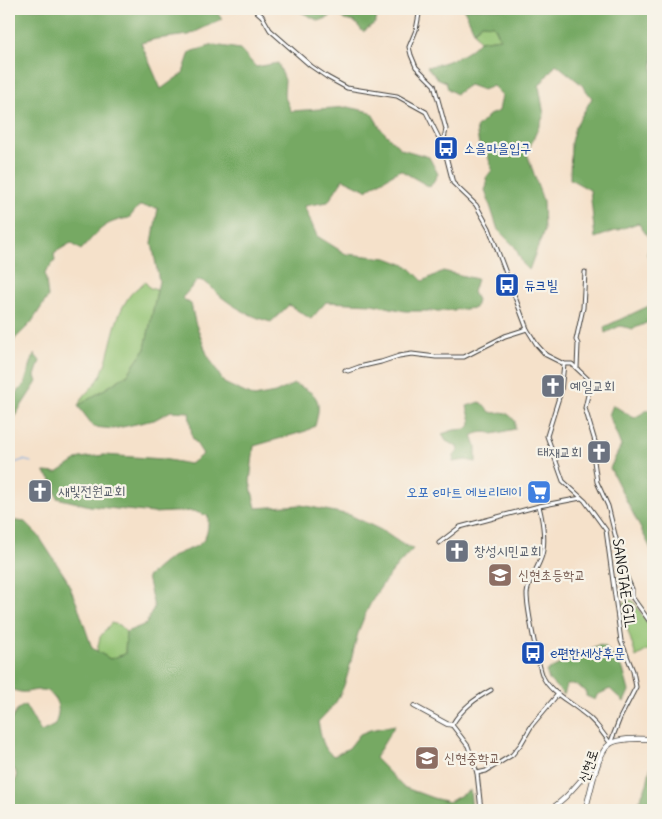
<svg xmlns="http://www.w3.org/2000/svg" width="662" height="819" font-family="Delius,'Poor Story',sans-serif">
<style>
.green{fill:#93c372;stroke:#587047}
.forest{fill:#76a964;stroke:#496240}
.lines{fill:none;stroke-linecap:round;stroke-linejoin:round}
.stream{stroke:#7aace6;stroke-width:1}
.minor-casing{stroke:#3d3a36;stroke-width:5}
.tertiary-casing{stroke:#3d3a36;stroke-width:5.5}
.secondary-casing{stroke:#3d3a36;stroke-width:6}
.minor{stroke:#fff;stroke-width:3}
.tertiary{stroke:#fff;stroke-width:4}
.secondary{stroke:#fff;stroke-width:4.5}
.labels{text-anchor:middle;stroke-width:4.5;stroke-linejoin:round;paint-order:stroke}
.transit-label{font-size:14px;fill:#164399;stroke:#f7f3e8;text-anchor:start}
.worship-label{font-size:14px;fill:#5b616d;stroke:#f7f3e8;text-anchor:start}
.shop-label{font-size:14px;fill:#366cbe;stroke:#f7f3e8;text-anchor:end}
.education-label{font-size:14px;fill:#785e54;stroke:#f7f3e8;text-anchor:start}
.street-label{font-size:14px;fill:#1c1c1c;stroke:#f7f3e8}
</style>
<rect width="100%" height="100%" fill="#f7f3e8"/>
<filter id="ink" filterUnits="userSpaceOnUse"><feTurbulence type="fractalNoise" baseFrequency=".02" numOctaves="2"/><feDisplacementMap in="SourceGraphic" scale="10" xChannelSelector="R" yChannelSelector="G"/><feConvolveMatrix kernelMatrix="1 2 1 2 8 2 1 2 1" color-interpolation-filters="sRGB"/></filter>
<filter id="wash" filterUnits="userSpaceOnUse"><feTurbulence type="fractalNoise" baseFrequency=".0096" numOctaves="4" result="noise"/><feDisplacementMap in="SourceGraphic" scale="20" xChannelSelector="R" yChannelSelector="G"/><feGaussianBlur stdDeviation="1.12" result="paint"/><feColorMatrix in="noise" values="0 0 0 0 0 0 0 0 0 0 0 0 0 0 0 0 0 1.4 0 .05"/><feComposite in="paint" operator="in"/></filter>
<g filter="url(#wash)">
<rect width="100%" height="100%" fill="#f5e1ca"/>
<g class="green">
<path d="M482,24L495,25L500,38L479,41L474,31Z"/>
<path d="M145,282L150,288L157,290L145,349L127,375L78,406C83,393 95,387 101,375C112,351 112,321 128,298C132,291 139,287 145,282Z"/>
<path d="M632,600L653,631V647L636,657L628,631L624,602Z"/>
<path d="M111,623L119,625L126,632L125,654L110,659L97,651L100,637Z"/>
</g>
<g class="forest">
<path d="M9,9H214L222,19L189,35L156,39L141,43L161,89L183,73L190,52L214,45L240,49L256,67L278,63L285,80L284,95L291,111L348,107L371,112L381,129L401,149L429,157L438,174L430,187L400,170L366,190L343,179L328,202L304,206L317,236L346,254L387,258L408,266L423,281L443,271L477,279L473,292L477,300L475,308L443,311H405L372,304L326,302L311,319L289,305L271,322C255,318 237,309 224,299C215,293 209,281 198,280L182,298L191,304L195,322L207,354L224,383L254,397L275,393L294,384C319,394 322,400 315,426L306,431L254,446L250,482L256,508L301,505L350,515L381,530L402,544L413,549C392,570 371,596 361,625C351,650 351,678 336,702C331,709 324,715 318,722C321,734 322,750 334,756L349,748L360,734L370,730L395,725L375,758L403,787L433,798L449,802L470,790L472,810H9V789L17,778L15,769L9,773V723L18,709L25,705L41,732L55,725C56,721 58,717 58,713C60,704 51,689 41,690C28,690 27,695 13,690L9,692V520L25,522L38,535L66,578L77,604L92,648L110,659L125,654L126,632L146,624L154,607L147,577C155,571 161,564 169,559C191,544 210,552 208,516L193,511L153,513L90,506L57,498L52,481L44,472L57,473L80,458L104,455L163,459L190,464L203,454L192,437L189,412L171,411L154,420L113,429L94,427L78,406L127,375L145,349L159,281L152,243L158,208L139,206L129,218C102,222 98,232 81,250L71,243L54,253L55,261L45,272L48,297L31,323L15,339L9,352Z"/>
<path d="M295,9H377L376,22L363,32L355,22L344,20L337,12H330V17L319,21Z"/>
<path d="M464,9H653V267L647,254L651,241L638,223L595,238L590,190L570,179L571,142L575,127L592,98L581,84L556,64L539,86L544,115L527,153L543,201L544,231L529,270L523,264L515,247L498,230L485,190L487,185L486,178L492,170L486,149L479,145L476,128L489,115L499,111L502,95L493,86L483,90L469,85L456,94L448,89L446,82L437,78L427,67C447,62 466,57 479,41L500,38L494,25L482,24L474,31Z"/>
<path d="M653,304V320L633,329L620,326L605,333L604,327Z"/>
<path d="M34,354L40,361L35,376L37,382L9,425V402L24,385Z"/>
<path d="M480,402C484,405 486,408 489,411C498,417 502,405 515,421V429L493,434C487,431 477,432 472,436L476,447V462L466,460L453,462L454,456L458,451L457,447L446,441L442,434L454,430L466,429L471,424C471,417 468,413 467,406Z"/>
<path d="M613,405L634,418L648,410H653V553L610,468L621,446L609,415Z"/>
<path d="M598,645L605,646L623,669L629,691L624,702L610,689L597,695L595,700L586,696V691L574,684L567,685L564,695L549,680L546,671Z"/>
<path d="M653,756V810H635L647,784Z"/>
</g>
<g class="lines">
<path class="stream" d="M9,465L23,460L31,462"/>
</g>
</g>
<g filter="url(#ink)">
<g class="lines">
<defs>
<g id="minor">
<path d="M254,9L262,16L270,30L311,66L327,77L347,88L397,96L426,112L442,144"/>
<path d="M420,9L416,30L409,47L411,55L416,67L434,85L446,129L443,144L453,183L476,205L489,228L527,329L537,345L546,355L564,364L561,391L547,436L563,481L585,501L606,530L621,641L633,671L636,687L620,718L610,744"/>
<path d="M564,364H572L591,382L585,408L596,445L594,461L597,482L608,506L624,571L632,589V597L653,626"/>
<path d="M577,368L578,344L576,340L583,308L585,272"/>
<path d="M345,370L348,371L359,367L381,362L399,356L412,354L436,357H464L505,336L527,329"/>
<path d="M539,506C543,522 546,539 542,555C538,569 528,580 527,594C527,608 538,665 543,677C551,693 569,701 582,712C594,720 602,732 610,743"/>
<path d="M439,543L460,527L539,506L581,498"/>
<path d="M477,773L486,771L512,755L521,744L532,725L558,694"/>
<path d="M481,810L477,773L468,746L452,725C462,708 475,699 491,690"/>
</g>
<g id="tertiary">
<path d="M414,706L447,724L452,725"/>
<path d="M549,810C569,798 581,777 598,762"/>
</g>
<path id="secondary" d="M585,810C591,794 596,753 610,744C620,737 642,739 653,739"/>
</defs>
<use href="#minor" class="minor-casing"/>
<use href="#tertiary" class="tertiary-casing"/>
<use href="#secondary" class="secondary-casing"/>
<use href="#minor" class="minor"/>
<use href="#tertiary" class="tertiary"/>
<use href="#secondary" class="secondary"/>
</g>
</g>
<defs>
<symbol id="bus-square" viewBox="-11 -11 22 22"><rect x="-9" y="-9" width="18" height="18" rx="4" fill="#1a4fb4" stroke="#f7f3e8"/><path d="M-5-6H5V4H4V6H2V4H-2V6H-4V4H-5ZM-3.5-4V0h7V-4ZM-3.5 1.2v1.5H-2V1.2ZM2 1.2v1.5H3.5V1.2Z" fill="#fff"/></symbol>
<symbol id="church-square" viewBox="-11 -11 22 22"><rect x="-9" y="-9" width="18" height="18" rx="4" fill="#6b7280" stroke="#f7f3e8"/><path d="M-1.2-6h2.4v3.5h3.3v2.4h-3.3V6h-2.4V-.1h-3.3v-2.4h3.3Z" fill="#fff"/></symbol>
<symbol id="supermarket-square" viewBox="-11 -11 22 22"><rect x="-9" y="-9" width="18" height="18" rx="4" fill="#3f7fe0" stroke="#f7f3e8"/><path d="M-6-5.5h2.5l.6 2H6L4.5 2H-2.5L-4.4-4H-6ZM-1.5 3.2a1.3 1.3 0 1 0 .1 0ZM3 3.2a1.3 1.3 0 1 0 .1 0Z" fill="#fff"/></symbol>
<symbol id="school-square" viewBox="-11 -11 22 22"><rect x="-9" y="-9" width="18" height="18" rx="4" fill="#8d6e63" stroke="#f7f3e8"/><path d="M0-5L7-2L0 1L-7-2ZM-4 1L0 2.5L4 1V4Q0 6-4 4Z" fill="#fff"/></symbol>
</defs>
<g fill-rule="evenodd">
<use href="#bus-square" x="432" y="134" width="28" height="28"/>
<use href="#bus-square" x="493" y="271" width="28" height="28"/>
<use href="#church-square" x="539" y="372" width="28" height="28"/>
<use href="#church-square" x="585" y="438" width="28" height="28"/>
<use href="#church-square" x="26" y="477" width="28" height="28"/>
<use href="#supermarket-square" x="525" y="478" width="28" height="28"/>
<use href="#church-square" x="443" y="537" width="28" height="28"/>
<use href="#school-square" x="486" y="561" width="28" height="28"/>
<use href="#bus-square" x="519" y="639" width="28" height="28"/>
<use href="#school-square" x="413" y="744" width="28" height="28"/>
</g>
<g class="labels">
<g class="transit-label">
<text x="464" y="153">소을마을입구</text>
<text x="524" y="290">듀크빌</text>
<text x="550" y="658">e편한세상후문</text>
</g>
<g class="worship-label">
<text x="570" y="391">예일교회</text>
<text x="582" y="457" text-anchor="end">태재교회</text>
<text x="58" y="496">새빛전원교회</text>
<text x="474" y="556">창성시민교회</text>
</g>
<g class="shop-label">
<text x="522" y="497">오포 e마트 에브리데이</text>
</g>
<g class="education-label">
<text x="518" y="580">신현초등학교</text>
<text x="444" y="763">신현중학교</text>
</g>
<g class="street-label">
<text transform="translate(624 583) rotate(82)" y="5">SANGTAE-GIL</text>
<text transform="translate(588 766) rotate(-71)" y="5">신현로</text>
</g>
</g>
<rect width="662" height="819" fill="none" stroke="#f7f3e8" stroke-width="30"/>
</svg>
